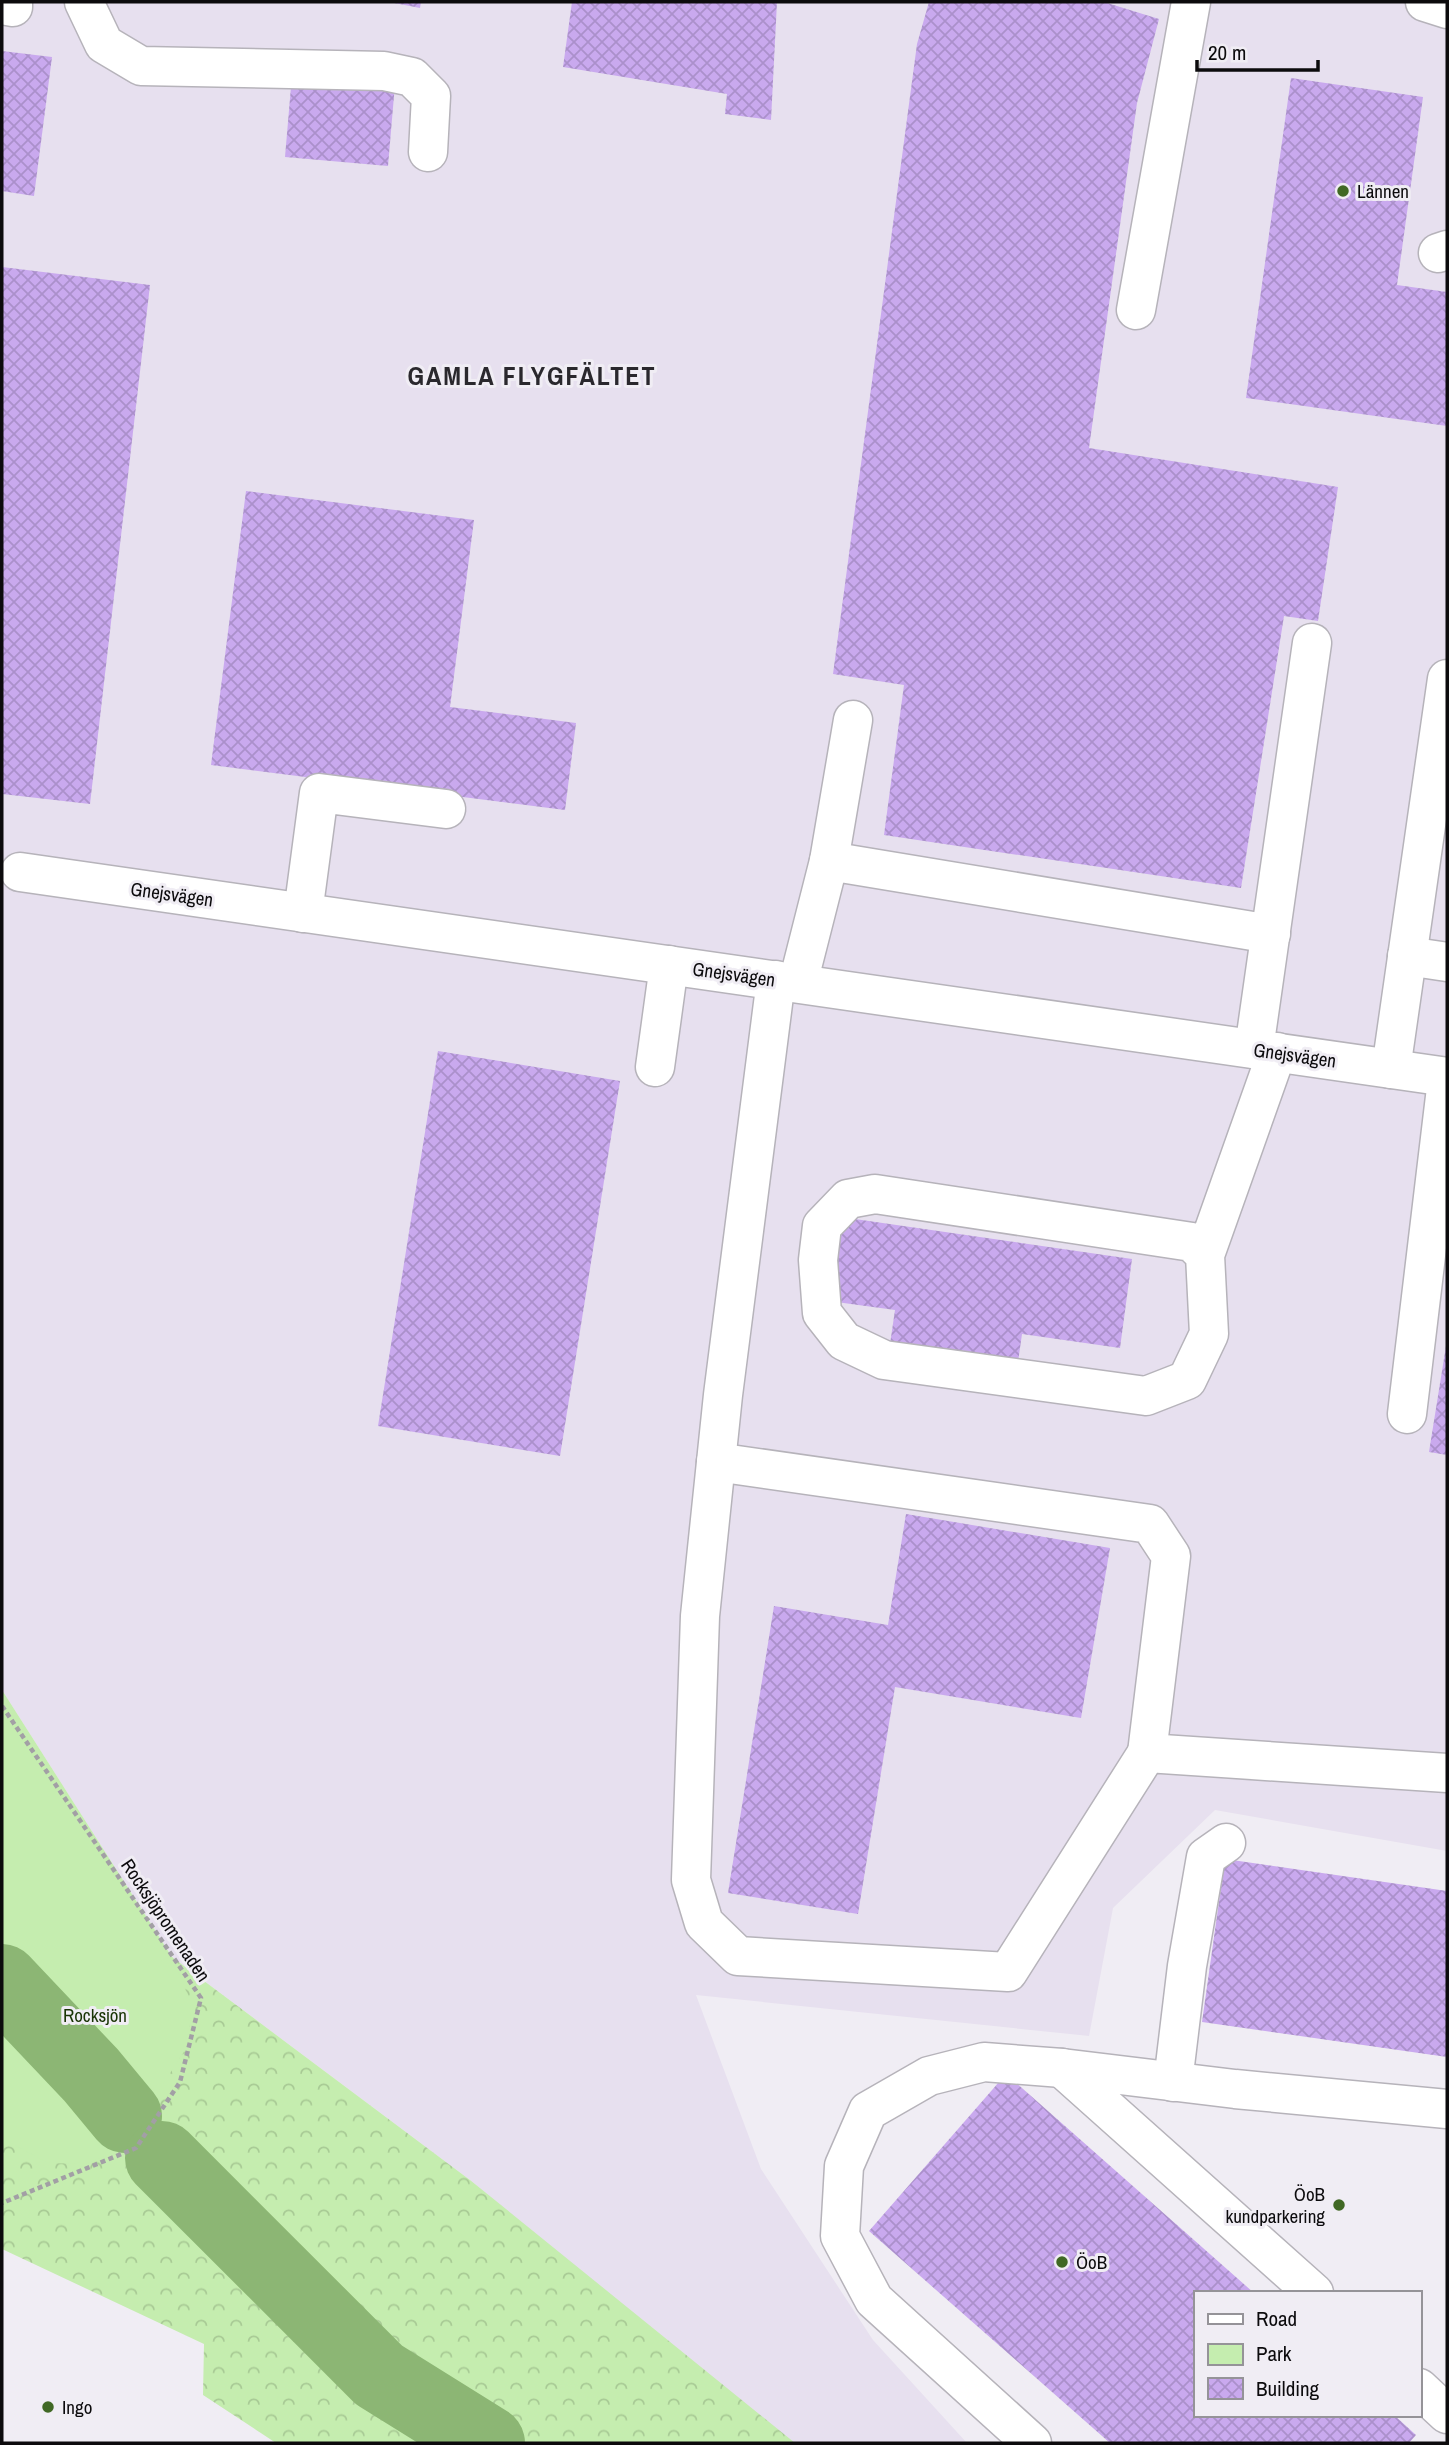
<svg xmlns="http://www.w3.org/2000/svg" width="1449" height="2445" font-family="'Archivo Narrow',sans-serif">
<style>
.built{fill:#e7e0ef}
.forest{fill:url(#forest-crowns)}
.park{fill:#c5edaf}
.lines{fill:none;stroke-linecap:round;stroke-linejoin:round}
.river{stroke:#8cb674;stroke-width:74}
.building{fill:url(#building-cross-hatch)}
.minor-casing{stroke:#b6b3ba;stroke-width:41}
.path{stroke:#a29fa5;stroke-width:4.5;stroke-dasharray:5 3.5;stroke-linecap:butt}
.minor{stroke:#fff;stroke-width:38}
.poi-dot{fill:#406824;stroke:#f0edf4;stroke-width:2.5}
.labels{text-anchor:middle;stroke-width:6;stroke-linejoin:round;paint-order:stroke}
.poi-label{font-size:19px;fill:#0c0b0d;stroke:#f0edf4;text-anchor:start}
.street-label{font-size:19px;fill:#0c0b0d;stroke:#f0edf4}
.park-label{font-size:19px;fill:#193404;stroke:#f0edf4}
.district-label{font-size:26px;font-weight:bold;letter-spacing:2px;fill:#2a282d;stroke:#f0edf4}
</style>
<defs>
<pattern id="forest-crowns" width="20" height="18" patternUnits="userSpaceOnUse" patternTransform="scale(1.75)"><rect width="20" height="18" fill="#c5edaf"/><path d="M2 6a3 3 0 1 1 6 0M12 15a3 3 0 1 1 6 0" fill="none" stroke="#a8ca95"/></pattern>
<pattern id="building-cross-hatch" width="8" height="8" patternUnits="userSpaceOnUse" patternTransform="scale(1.75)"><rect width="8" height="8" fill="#c9a9ee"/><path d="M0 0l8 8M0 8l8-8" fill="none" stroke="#ab90cb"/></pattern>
</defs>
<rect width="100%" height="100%" fill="#f0edf4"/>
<path class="built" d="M2,2H1447V1851L1215,1810L1113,1908L1089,2036L696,1995L761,2169L873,2340L967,2443H791L695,2367L470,2180L172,1957L2,1690Z"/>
<path class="forest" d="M2,1728L98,1877L172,1957L470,2180L795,2443H276L203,2395L204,2344L2,2249Z"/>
<path class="park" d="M2,1690L172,1957L191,2003L189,2044L122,2147L87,2164L48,2163L2,2138Z"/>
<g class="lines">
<g class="river">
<path d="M2,1981L91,2075L125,2116"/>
<path d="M162,2158L379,2375L488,2443"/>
</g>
</g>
<g class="building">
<path d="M389,2H421L420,8Z"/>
<path d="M572,2H777L771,120L725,114L727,94L563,67Z"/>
<path d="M929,2H1104L1159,19L1137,103L1089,448L1338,487L1318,621L1284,616L1241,888L884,835L904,685L833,674L917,44Z"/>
<path d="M2,51L52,57L34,196L2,191Z"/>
<path d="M292,75L395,84L388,166L285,157Z"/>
<path d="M1291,78L1423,97L1397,285L1447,292V426L1246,398Z"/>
<path d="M2,267L150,285L90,804L2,794Z"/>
<path d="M246,491L474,520L450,707L576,723L565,810L211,765Z"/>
<path d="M438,1051L620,1081L560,1456L378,1426Z"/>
<path d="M841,1217L1132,1259L1120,1348L1022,1334L1017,1369L889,1351L895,1310L829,1301Z"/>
<path d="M1446,1346H1447V1455L1429,1452Z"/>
<path d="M906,1514L1110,1548L1081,1718L895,1687L858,1914L728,1893L774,1606L888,1625Z"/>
<path d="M1225,1859L1447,1891V2057L1202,2022Z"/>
<path d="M1006,2074L1254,2293H1195V2415H1394L1416,2435L1409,2443H1110L869,2231Z"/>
</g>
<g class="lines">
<defs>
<g id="minor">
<path d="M84,2L104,44L141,66L384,71L412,77L431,96L428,152"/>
<path d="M1425,2L1447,9"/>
<path d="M2,5L13,7V2"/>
<path d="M1438,253L1447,250"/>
<path d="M1136,310L1191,2"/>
<path d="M829,861L853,720"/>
<path d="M20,872L1447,1077"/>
<path d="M303,913L319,793L446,809"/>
<path d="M1407,956L1447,962"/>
<path d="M776,980L723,1395L700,1616L691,1880L704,1923L738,1956L1008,1972L1147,1753L1447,1773"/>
<path d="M798,983L829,861L1271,934"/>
<path d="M1254,1049L1312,643"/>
<path d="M655,1067L669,965"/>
<path d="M1391,1069L1447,679"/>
<path d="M1205,1255L1209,1334L1187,1380L1146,1396L884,1360L844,1341L822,1313L818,1260L822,1226L848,1199L875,1194L1192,1242L1205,1255L1277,1052"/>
<path d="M1407,1414L1447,1080"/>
<path d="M716,1462L1150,1524L1171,1556L1147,1753"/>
<path d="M1062,2068L1314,2293"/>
<path d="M1173,2082L1187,1966L1206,1857L1226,1843"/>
<path d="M1419,2388L1447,2414"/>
<path d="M1032,2443L874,2300L840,2236L844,2166L868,2111L929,2076L984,2062L1062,2068L1235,2089L1447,2109"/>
</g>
</defs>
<use href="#minor" class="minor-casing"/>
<path class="path" d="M2,1706L201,1998L180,2082L136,2148L2,2203"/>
<use href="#minor" class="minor"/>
</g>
<g class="poi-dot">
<circle cx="1343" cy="191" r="7"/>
<circle cx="1339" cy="2205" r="7"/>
<circle cx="1062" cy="2262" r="7"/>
<circle cx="48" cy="2407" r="7"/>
</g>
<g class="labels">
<g class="poi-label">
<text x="1357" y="198">Lännen</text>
<text x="1325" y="2201" text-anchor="end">ÖoB<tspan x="1325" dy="22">kundparkering</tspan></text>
<text x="1076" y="2269">ÖoB</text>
<text x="62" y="2414">Ingo</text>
</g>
<g class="street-label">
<text transform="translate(172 894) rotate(8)" y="7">Gnejsvägen</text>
<text transform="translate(734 974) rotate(8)" y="7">Gnejsvägen</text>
<text transform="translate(1295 1055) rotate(8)" y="7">Gnejsvägen</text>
<text transform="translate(166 1920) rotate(56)" y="7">Rocksjöpromenaden</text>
</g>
<g class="park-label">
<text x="95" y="2022">Rocksjön</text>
</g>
<g class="district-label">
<text x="532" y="385">GAMLA FLYGFÄLTET</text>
</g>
</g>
<rect width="1449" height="2445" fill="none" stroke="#0c0b0d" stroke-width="7"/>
<rect x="1194" y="2291" width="228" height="126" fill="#f0edf4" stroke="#959398" stroke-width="2"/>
<rect x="1208" y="2314" width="35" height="10" fill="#ffffff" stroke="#959398" stroke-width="2"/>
<text x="1256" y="2326" font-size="21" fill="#0c0b0d">Road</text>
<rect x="1208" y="2344" width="35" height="21" fill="#c5edaf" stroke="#959398" stroke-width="2"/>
<text x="1256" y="2361" font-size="21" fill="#0c0b0d">Park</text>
<rect x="1208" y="2378" width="35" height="21" fill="url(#building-cross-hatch)" stroke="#959398" stroke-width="2"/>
<text x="1256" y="2396" font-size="21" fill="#0c0b0d">Building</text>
<path d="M1197 60v10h121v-10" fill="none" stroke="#0c0b0d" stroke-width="3.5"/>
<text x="1208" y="60" font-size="21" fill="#0c0b0d" stroke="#f0edf4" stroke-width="5" paint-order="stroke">20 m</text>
</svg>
